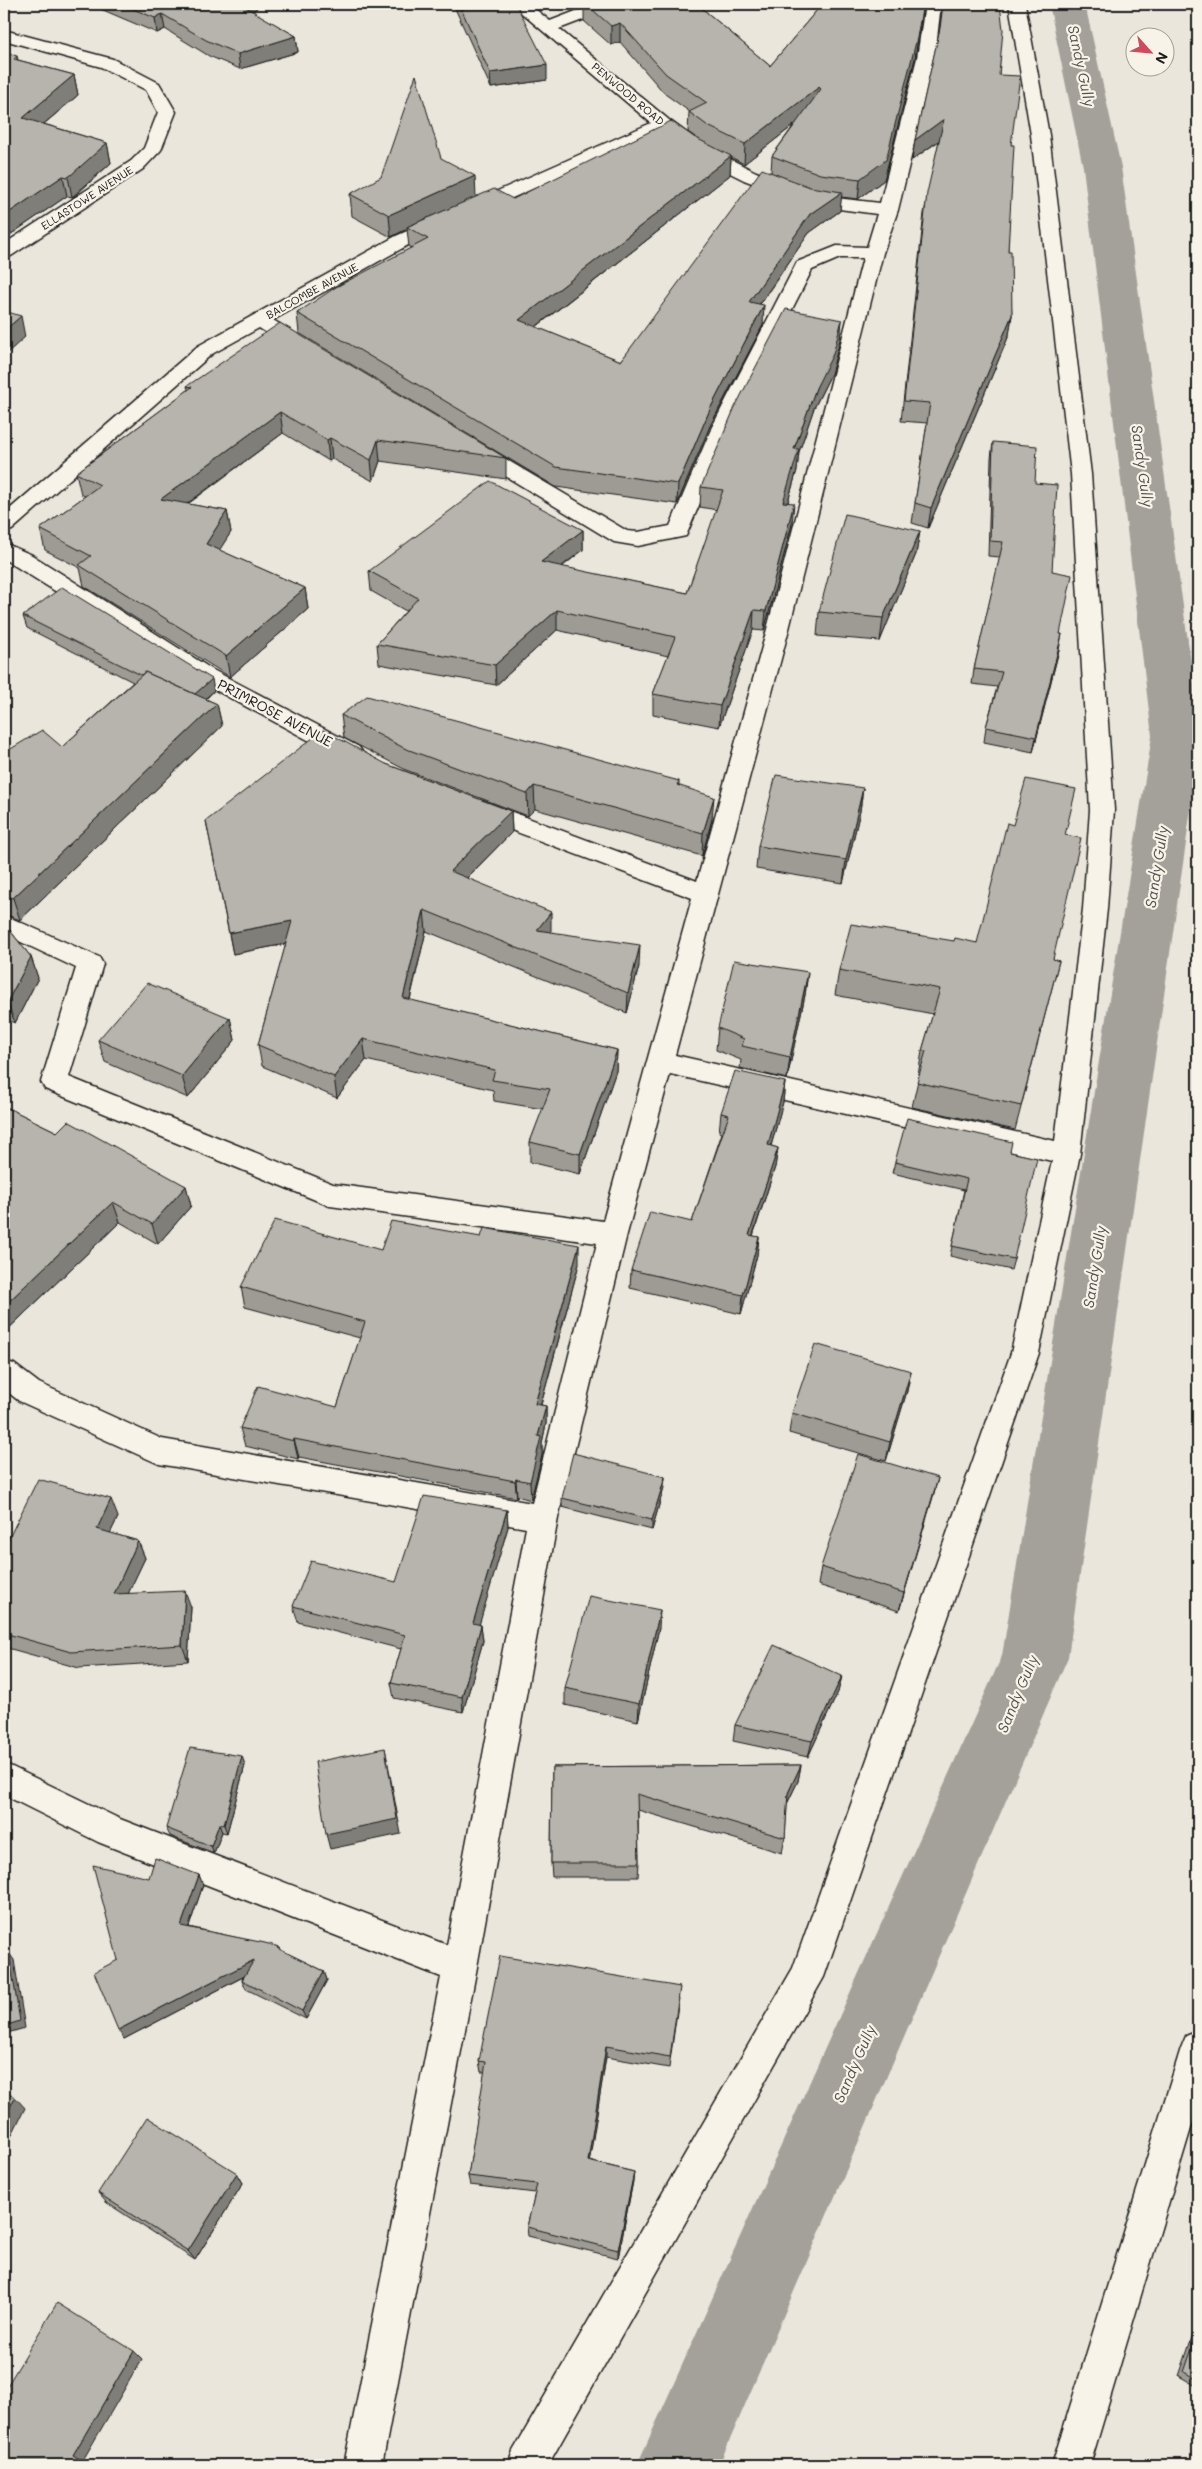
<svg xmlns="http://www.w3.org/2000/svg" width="1202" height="2469" font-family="Mali,sans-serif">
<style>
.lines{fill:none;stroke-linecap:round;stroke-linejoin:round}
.canal{fill:#a3a19a;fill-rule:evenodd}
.minor-casing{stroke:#1c1c1c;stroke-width:3}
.minor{fill:#f7f3e8;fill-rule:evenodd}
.wall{fill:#9d9b94;stroke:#1c1c1c;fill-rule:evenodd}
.shaded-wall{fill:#7f7e78;stroke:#1c1c1c}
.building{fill:#b6b4ac;stroke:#1c1c1c}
.labels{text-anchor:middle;stroke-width:4.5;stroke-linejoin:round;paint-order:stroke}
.far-street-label{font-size:11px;fill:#1c1c1c;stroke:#f7f3e8}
.street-label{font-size:14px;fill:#1c1c1c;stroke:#f7f3e8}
.water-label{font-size:15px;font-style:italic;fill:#52514e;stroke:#f7f3e8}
</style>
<rect width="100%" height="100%" fill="#eae6dc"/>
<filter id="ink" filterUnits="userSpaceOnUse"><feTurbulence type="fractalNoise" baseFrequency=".02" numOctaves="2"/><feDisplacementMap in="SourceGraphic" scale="10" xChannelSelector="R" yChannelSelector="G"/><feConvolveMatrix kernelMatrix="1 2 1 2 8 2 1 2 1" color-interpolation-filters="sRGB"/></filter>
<g filter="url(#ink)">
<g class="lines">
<path class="canal" d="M1049,4H1085L1121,167L1198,712V760L1068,1657L719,2465H637L1002,1656L1152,736L1083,167Z"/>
<defs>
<g id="minor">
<path d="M511,4H529L550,21L594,4H616L614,8L559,29L669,120L706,147L756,172L818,196L880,203L917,58L925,4H941L936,47L917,132L898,210L883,253L789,629L675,1055L1055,1141L1083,909L1090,810L1071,474L1031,135L1009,4H1025L1049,135L1091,474L1114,810L1107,909L1080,1154L1039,1353L824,1977L548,2465H508L513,2451L793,1968L1011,1353L1052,1161L670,1074L627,1234L558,1518L477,1967L382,2465H344L441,1977L98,1842L4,1795V1763L120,1819L447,1945L526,1528L159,1464L19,1401L4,1389V1361L14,1364L39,1383L162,1439L532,1503L597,1243L330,1206L45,1089L41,1082L76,968L4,934V915L99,957L103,964L69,1077L333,1184L603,1221L692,898L469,814L465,808L469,802L477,800L485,802L697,881L767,629L863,258H840L812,270L732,427L686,536L638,546L614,542L466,452L463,448L466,444L473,442L480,444L627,531L638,532L670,526L712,427L795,266L797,262L837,246L867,247L877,214L809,205L744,180L694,155L661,131L410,244L273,320L310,343L313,347L310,351H296L259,328L212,354L12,530L4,532V514L198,346L396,236L651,123Z"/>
<path d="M4,30L113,59L159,83L176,112L161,150L143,169L11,256L4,258V244L131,161L144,148L158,112L146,90L101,67L4,40Z"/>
<path d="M4,543L32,555L213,670L359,747L363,753L359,759L351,761L343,759L197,680L4,559Z"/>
<path d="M1198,2031V2105L1090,2465H1052L1181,2048L1186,2036Z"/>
</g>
</defs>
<use href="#minor" class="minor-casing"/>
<use href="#minor" class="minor"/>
</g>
<g class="wall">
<path d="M89,4H261L253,12L296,36L298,52L240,69L209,56L165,29L157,33Z"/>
<path d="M429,4H450L434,8Z"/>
<path d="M453,4H516L547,80L491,88Z"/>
<path d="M564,4H697L770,66L822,4H923L915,58L884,180L858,199L841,197L840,211L809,233L760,304L763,325L710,426L677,504L556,487L299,333L297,313L411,248L409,247L407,229L391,237L352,216L350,194L441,158L476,196L513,199L694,137L701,141L688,132L689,112H690L665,94L620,42L611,45L584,21V6L572,11ZM794,125L772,156L771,172L621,361L536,327L730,175L731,157L744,164Z"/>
<path d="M942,4H1000L999,75L1011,145L1008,251L1012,315L1009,335L928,528L912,523L927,423L901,421L924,213L939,141L912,160L915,140L940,29Z"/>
<path d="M17,56L18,60L74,75L78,95L44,124L107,143L111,163L76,195L72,197L67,196L4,239Z"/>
<path d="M842,320L840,340L831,374L814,408L799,452L797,470L788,502L792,524L764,631L753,630L719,727L653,714V694L668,656L557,630L496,685L379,664L377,644L406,611L371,591L369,571L583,530V550L562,567L687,593L717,510L700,507L701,487Z"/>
<path d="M187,386L506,458V479L380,461L373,481L332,459L329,461L283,433L188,504L227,511L231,532L219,550L305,588L308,609L230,677L84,586L80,568L45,550L40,529L85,496L81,494L76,473L188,390Z"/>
<path d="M993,442L1035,483L1052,571L1060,634L1059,650L1033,752L984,742L986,727L997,687L972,684L974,669L1000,557L988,556L991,458Z"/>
<path d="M920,531L916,554L880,641L817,636L819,612Z"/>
<path d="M23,616L214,691L206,699L217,704L222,726L20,920L4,914V753L62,747L133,682L27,628Z"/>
<path d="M341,715L679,781V785L712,819L702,856L535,809L528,816L406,770L344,738Z"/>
<path d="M386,764L511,811L512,832L467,878L551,932L639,966L627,1013L426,931L410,1000L617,1050L616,1071L580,1174L530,1162V1142L543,1109L494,1101L493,1090L366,1060L337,1098L262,1066L258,1045L286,944L233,954L206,821Z"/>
<path d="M863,788L860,811L843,883L756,869L758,846Z"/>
<path d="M1065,835L1053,959L1059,961L1015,1130L912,1107L919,1076L918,1075L922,1051L933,1014L835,995L839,970L954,941L977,943Z"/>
<path d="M4,923L31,957L38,978L15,1023L4,1019Z"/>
<path d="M808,972L805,995L787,1079L740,1068L741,1060L716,1050L718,1028Z"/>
<path d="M230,1018L235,1040L188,1098L105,1062L98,1040Z"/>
<path d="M785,1082L783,1102L771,1146L778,1148L775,1167L753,1236L759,1237L757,1255L741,1314L630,1288L631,1270L692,1222L722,1133L719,1132L721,1113Z"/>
<path d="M4,1106L57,1132L186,1186L191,1206L158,1244L120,1222L4,1333Z"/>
<path d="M1010,1152L1014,1259L1011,1270L950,1256L964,1190L892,1173L895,1162Z"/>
<path d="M381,1250L579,1264L541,1405L546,1406V1424L542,1443V1455L531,1500L517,1496V1498L299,1457L298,1459L245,1446L240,1428L337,1407L360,1338L245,1307L241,1287Z"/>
<path d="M911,1371L907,1391L886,1461L789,1433L792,1413Z"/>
<path d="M665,1477L664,1487L652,1530L562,1507V1498Z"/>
<path d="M938,1478L899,1611L818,1585L821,1567Z"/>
<path d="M507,1510L508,1527L479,1624L481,1625L483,1641L463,1712L394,1698L391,1683L401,1649L298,1622L293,1606L396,1582Z"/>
<path d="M118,1517L110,1533L138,1541L145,1558L128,1593L191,1607L188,1661L79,1668L4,1647V1548Z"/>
<path d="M659,1628L638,1721L565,1705V1688Z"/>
<path d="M842,1676L838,1692L808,1757L733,1741L735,1725Z"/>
<path d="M245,1765L227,1833L222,1832L214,1853L170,1836L166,1828Z"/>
<path d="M801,1765L798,1781L787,1804L785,1838L782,1853L638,1810L639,1863L638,1877H552L551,1863L552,1767Z"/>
<path d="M199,1875L203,1885L189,1927L279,1947L280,1950L324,1971L327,1980L306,2019L246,1989L242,1980L243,1977L124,2039L118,1960L149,1878Z"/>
<path d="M679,1998L669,2068L606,2057L589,2161L634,2172L633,2181L618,2258L528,2236L527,2227L535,2193L470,2185L468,2176L485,2072H481L479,2061Z"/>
<path d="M237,2173L243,2183L195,2260L107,2203L98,2193Z"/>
<path d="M1198,2319V2387L1179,2376Z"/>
</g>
<g class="shaded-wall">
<path d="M244,4H261L244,20L242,5Z"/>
<path d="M434,4H450L434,8Z"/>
<path d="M572,4H584V6L572,11Z"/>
<path d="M923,4L915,58L884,180L858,199L860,179Z"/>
<path d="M162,14L165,29L157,33L155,18Z"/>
<path d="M620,23V42L611,45V26Z"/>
<path d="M296,36L298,52L240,69L238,54Z"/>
<path d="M547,65V80L491,88L490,73Z"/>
<path d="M74,75L78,95L27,138L23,118Z"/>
<path d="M819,87L817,107L744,164L745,144Z"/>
<path d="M944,119L941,139L912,160L915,140Z"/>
<path d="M107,143L111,163L72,197L68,177Z"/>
<path d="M731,156L730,175L520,339L519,320Z"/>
<path d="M63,176L67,196L4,239V216Z"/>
<path d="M475,176L476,198L407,227V229L391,237L389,215Z"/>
<path d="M842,192L840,211L809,233L747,322L749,302L810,214Z"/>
<path d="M764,305L763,325L710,426L677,504L678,484L711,407Z"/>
<path d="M1012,315L1009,335L928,528L931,508Z"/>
<path d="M21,316L25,337L4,356V331Z"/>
<path d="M842,320L840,340L831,374L814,408L799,452L797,470L782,522L783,502L794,449L816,388Z"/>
<path d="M280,412L283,433L165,520L161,499Z"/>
<path d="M330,438L332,459L329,461L327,440Z"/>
<path d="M378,440L380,461L373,481L371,460Z"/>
<path d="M794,503L792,524L764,631L766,611Z"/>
<path d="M227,511L231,532L210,565L206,544Z"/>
<path d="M583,530V550L541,582V562Z"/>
<path d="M920,531L916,554L880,641L883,618Z"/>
<path d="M305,588L308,609L230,677L226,656Z"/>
<path d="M557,610V630L496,685L495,665Z"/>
<path d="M754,610L753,630L719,727L720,706Z"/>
<path d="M1062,634L1059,650L1033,752L1036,737Z"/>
<path d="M212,679L214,691L191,711L189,699Z"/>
<path d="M217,704L222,726L20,920L13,898Z"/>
<path d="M534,786L535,809L528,816L527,794Z"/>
<path d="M863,788L860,811L843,883L846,860Z"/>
<path d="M714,797L712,819L702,856L703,833Z"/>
<path d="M511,811L512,832L452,893L450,871Z"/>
<path d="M424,910L426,931L405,1019L403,998Z"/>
<path d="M551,912V934L537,930Z"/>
<path d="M292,921L296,942L233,954L229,933Z"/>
<path d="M640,945L639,966L627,1013L628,993Z"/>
<path d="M31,957L38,978L15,1023L7,1002Z"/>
<path d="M808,972L805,995L787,1079L790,1057Z"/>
<path d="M230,1018L235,1040L188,1098L182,1076Z"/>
<path d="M363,1039L366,1060L337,1098L334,1077Z"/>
<path d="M617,1050L616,1071L580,1174V1154Z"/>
<path d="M785,1082L783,1102L766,1164L768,1145Z"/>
<path d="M778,1148L775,1167L747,1253L749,1235Z"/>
<path d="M186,1186L191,1206L158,1244L152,1224Z"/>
<path d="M113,1202L120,1222L4,1333V1306Z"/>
<path d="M759,1237L757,1255L741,1314L743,1295Z"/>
<path d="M579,1245V1264L536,1422L535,1404Z"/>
<path d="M911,1371L907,1391L886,1461L890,1442Z"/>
<path d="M546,1406V1424L542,1443V1455L531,1500L530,1482L538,1436Z"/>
<path d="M294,1439L299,1457L298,1459L294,1441Z"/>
<path d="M665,1477L664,1487L652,1530V1520Z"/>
<path d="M938,1478L933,1497L899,1611L904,1593Z"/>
<path d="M516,1479L517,1496V1498L515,1481Z"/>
<path d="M111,1499L118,1517L104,1546L97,1529Z"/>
<path d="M507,1510L508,1527L475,1639L473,1623Z"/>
<path d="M138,1541L145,1558L120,1611L114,1594Z"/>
<path d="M185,1591L191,1607L188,1661L182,1645Z"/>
<path d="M660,1610L659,1628L638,1721L639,1704Z"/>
<path d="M481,1625L483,1641L463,1712L462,1697Z"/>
<path d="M842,1676L838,1692L808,1757L812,1741Z"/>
<path d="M385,1748L401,1834L330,1849L326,1834Z"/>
<path d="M242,1756L245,1765L227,1833L224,1825Z"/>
<path d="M801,1765L798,1781L785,1808L788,1793Z"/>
<path d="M219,1824L222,1832L214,1853L211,1846Z"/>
<path d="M199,1875L203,1885L186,1935L181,1926Z"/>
<path d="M9,1953L14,1960L25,2028L4,2034Z"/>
<path d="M254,1960L258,1969L124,2039L118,2030Z"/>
<path d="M324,1971L327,1980L306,2019L302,2011Z"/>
<path d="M606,2046V2057L588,2170V2161Z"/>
<path d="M15,2097L25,2108L4,2151V2119Z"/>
<path d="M634,2172L633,2181L618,2258V2250Z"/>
<path d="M237,2173L243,2183L195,2260L188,2251Z"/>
<path d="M134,2351L142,2359L83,2460L90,2465H78L73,2455Z"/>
</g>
<g class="building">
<path d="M121,4H244L242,5L296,36L238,54L206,40L162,14L155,18Z"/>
<path d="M459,4H516L547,65L490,73Z"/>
<path d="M586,4H697L770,66L822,4H923L917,38L886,160L860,179L820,174L772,156L821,89L819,87L745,144L708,126L689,112L707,103L666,74L620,23L611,26Z"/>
<path d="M943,4H1000L1003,30L999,75L1020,76L1011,145H1014L1008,251H1011L1012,315L931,508L915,503L930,403L904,401L927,193L944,119L915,140L940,28Z"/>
<path d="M4,52L17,56L14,59L74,75L23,118L107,143L71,175L68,177L63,176L4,216Z"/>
<path d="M416,75L441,158L475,176L389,215L350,194L381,177Z"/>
<path d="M671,121L694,137L731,156L519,320L621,361L762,169L810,187L842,192L810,214L749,302L764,305L711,407L678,484L556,467L297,313L336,287L428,239L407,227L409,226L494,189L513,199Z"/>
<path d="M786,309L842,320L833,354L816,388L794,449H799L783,502L794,503L766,611L754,610L720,706L653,694L675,637L557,610L495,665L377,644L418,598L369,571L490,481L583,530L541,562L687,593L723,490L701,487L735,407Z"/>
<path d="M4,311L21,316L4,331Z"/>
<path d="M280,323L506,458L378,440L371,460L330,438L327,440L280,412L161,499L227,511L206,544L305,588L226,656L79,565L91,556L40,529L100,485L76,473L192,387L187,386Z"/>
<path d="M993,442L1037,446L1035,483L1057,485L1052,571L1072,575L1060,634H1062L1036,737L986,727L1002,672L974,669L1003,542L990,541Z"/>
<path d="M845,514L920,531L883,618L819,612Z"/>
<path d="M62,587L212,679L195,694L145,672L141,675L23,616Z"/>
<path d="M145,672L217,704L13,898L4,895V753L42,730L62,747Z"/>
<path d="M367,696L679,781L677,785L714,797L703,833L534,786L527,794L404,748L341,715Z"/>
<path d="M323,730L386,764L511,811L450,871L551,912L537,930L640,945L628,993L424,910L403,998L617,1050L580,1154L530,1142L550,1089L492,1080L495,1070L363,1039L334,1077L258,1045L292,921L229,933L206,821Z"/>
<path d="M776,775L863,788L846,860L758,846Z"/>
<path d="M1026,779L1076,789L1065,835L1081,838L1053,959L1059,961L1021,1106L917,1082L926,1051H922L940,989L839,970L851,924L954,941L955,938L977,943L1007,823L1013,825Z"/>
<path d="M4,923L31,957L7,1002L4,1001Z"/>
<path d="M734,960L808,972L790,1057L742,1046L744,1039L718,1028Z"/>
<path d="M147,983L230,1018L182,1076L98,1040Z"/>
<path d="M735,1071L785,1082L768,1145L778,1148L749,1235L759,1237L743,1295L631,1270L650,1212L692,1222L729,1115L721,1113Z"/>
<path d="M4,1106L57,1132L68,1121L186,1186L152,1224L113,1202L4,1306Z"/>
<path d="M907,1118L1012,1142L1010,1152L1037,1158L1014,1259L952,1246L967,1179L895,1162Z"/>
<path d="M275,1220L381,1250L391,1221L481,1237L484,1228L579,1245L535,1404L546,1406L538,1436L541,1437L530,1482L516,1479L515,1481L294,1439V1441L240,1428L258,1386L337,1407L365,1322L241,1287Z"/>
<path d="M815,1344L911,1371L890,1442L792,1413Z"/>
<path d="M573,1453L665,1477L652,1520L562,1498Z"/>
<path d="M858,1454L938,1478L904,1593L821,1567Z"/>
<path d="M38,1479L111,1499L97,1529L138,1541L114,1594L185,1591L182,1645L71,1652L4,1633V1548Z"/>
<path d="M424,1496L507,1510L473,1623L481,1625L462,1697L391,1683L405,1635L293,1606L311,1561L396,1582Z"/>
<path d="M589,1596L660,1610L639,1704L565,1688Z"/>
<path d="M774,1645L842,1676L812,1741L735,1725Z"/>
<path d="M190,1748L242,1756L224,1825L219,1824L211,1846L166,1828Z"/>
<path d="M385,1748L397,1819L326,1834L315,1762Z"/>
<path d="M801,1765L788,1793L785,1838L637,1794L639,1863H551L552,1767Z"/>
<path d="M155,1858L199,1875L181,1926L265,1943L279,1947L277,1948L324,1971L302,2011L242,1980L254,1960L118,2030L94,1972L118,1960L93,1865L149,1878Z"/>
<path d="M9,1953L20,2021L4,2026V1954Z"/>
<path d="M500,1956L680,1987L670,2057L606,2046L588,2161L634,2172L618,2250L527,2227L537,2184L468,2176L486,2062L479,2061Z"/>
<path d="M4,2092L15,2097L4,2119Z"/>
<path d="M147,2117L237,2173L188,2251L98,2193Z"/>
<path d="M57,2303L134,2351L73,2455L81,2460L78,2465H4V2391Z"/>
<path d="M1198,2331V2380L1184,2372Z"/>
</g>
</g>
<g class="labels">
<g class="far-street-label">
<text transform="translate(628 94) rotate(40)" y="4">PENWOOD ROAD</text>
<text transform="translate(87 198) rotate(-33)" y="4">ELLASTOWE AVENUE</text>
<text transform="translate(312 291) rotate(-29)" y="4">BALCOMBE AVENUE</text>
</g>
<g class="street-label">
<text transform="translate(275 713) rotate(28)" y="5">PRIMROSE AVENUE</text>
</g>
<g class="water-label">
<text transform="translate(1081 66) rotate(78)" y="5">Sandy Gully</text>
<text transform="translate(1142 466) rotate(82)" y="5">Sandy Gully</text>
<text transform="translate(1157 867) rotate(-81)" y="5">Sandy Gully</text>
<text transform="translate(1095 1267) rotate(-81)" y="5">Sandy Gully</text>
<text transform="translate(1018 1694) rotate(-67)" y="5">Sandy Gully</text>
<text transform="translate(855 2064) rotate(-66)" y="5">Sandy Gully</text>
</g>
</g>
<rect width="1202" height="2469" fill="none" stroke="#f7f3e8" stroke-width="20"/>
<rect x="10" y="10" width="1182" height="2449" fill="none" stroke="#1c1c1c" stroke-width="2" filter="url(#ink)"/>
<g transform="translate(1150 52) rotate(117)"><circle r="24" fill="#f7f3e8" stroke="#9f9d96"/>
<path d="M0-4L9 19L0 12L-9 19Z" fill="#d1495b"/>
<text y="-8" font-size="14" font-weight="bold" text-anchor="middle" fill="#1c1c1c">N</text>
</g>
</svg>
